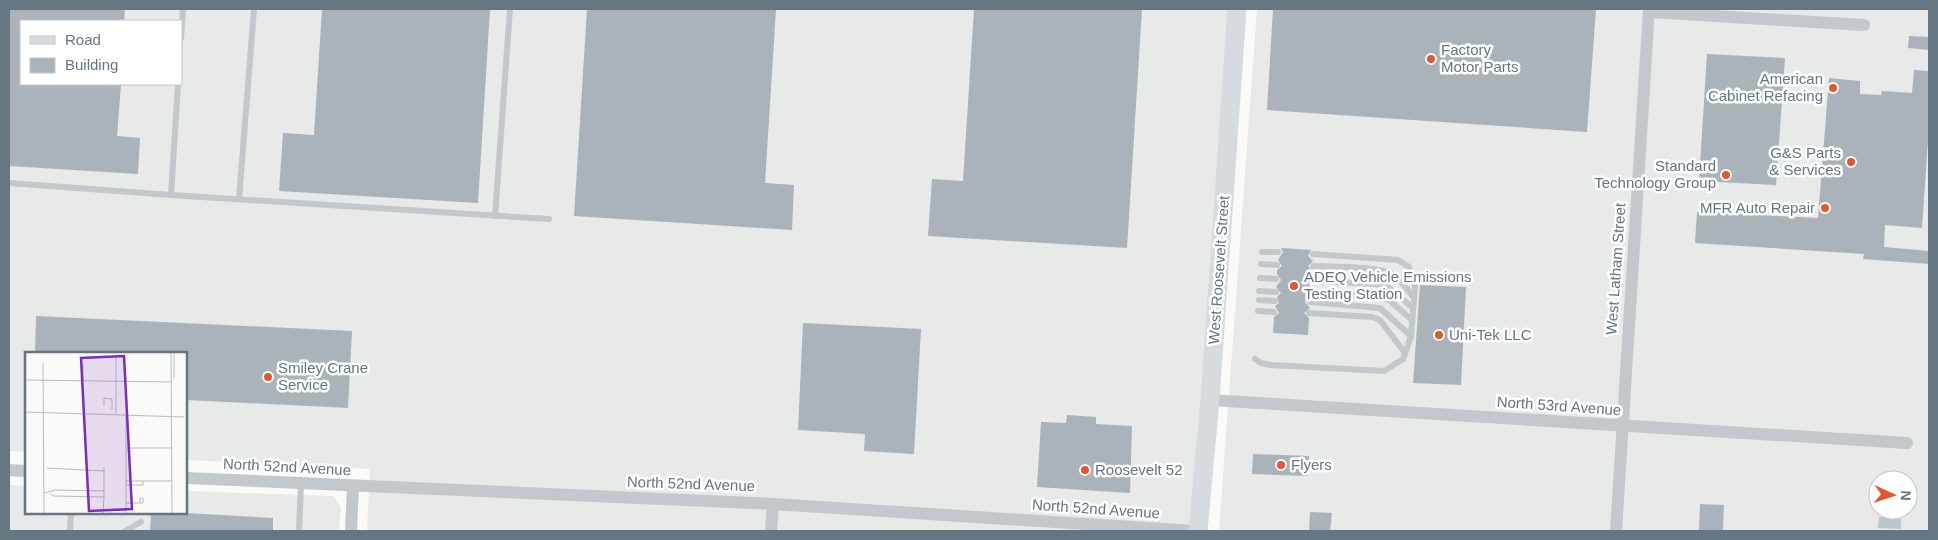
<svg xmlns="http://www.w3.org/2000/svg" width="1938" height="540" font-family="Helvetica,sans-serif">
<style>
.built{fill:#e8e9e9;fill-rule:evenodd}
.water{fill:#bbc7cb}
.building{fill:#aab3b9}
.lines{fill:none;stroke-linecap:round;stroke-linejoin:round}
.lane{stroke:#c3c8cc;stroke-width:6}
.street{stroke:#c3c8cc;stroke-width:12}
.secondary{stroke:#d6dbdf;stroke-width:19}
.poi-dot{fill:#e4572e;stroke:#fff;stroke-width:2}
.labels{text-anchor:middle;stroke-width:5;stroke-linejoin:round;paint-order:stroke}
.poi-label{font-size:15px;fill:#657683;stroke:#fff;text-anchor:start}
.street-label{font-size:15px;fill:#657683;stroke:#fff}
.inset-road{fill:none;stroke:#b5bdc2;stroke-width:1}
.view{fill:#7b2cbf;fill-opacity:0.15;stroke:#7b2cbf;stroke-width:2.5}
.inset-edge{fill:none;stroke:#657683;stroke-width:2.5}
</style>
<rect width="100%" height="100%" fill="#fafaf8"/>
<g class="built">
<path d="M9,9H1228L1198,531H367L370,469L186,460V354H26V452L9,451ZM21,21H181V84H21Z"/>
<path d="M1257,9H1929V531H1219ZM1878,480H1908V510H1878Z"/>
<path d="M9,485L26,486V514H186V491L333,496L341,507L339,531H9Z"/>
</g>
<path class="water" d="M1879,517L1901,519V529L1878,528Z"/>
<g class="building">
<path d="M9,9H125L124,21H21V84H121L117,136L140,138L138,174L9,166Z"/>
<path d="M322,9H490L478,203L279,191L283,133L314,135Z"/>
<path d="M587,9H776L765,183L794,185L792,230L574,216Z"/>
<path d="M974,9H1142L1127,248L928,236L932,179L963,181Z"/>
<path d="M1273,9H1596L1587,132L1267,110Z"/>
<path d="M1909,36L1929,37V50L1908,48Z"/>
<path d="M1707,54L1785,58L1776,185L1699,181Z"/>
<path d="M1914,70L1929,71V126L1922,228L1885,225L1884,247L1929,251V264L1863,259L1864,254L1695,243L1697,212L1818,218L1829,78L1860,81V94L1881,95L1882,91L1912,93Z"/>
<path d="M1281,248L1311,250L1308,256L1313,261L1308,266L1312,271V276L1307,281L1311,288L1307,291L1309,297L1305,302L1310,308L1304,313L1309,318L1308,335L1273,333L1274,317L1279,313L1275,306L1279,303L1277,297L1281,293L1276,287L1281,280L1277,274V270L1282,266L1278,260L1283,252Z"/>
<path d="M1420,285L1466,287L1461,385L1413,383Z"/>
<path d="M36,316L352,331L348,408L186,400V354H35Z"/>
<path d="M803,323L921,329L914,454L864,451L865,434L798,430Z"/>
<path d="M1067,415L1096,417V424L1132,426L1130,493L1037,487L1041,422L1066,423Z"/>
<path d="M1253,454L1309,456L1308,476L1252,474Z"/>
<path d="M1700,504L1724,505L1723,531H1699Z"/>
<path d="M1310,512L1332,513L1330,531H1309Z"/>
<path d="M186,513L273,518V531H150L151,514Z"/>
</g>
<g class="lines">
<g class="lane">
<path d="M181,38L183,9"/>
<path d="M178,84L171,195L549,219"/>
<path d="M9,183L171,195"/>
<path d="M239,199L254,9"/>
<path d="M495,216L510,9"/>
<path d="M1262,252H1278"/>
<path d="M1261,264L1277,265"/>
<path d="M1313,266C1331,267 1375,266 1390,273C1400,278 1407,289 1414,298"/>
<path d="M1260,278L1276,279"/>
<path d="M1312,281L1376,284L1388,287L1413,308"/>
<path d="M1259,291L1276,292"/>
<path d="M1311,293L1372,296L1389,300L1412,320"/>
<path d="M1259,300L1275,301"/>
<path d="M1310,302L1380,308L1411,336"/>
<path d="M1258,311L1274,312"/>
<path d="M1309,313L1372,317L1380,320L1405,353"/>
<path d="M1255,359L1261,363L1271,365L1384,371L1403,359L1411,336L1415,287L1409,267L1398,260L1313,254"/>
<path d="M70,531L71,514"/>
<path d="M125,531L141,522"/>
<path d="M299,531L301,484"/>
</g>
<g class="street">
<path d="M1649,12L1864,25"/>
<path d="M1210,400L1907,443"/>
<path d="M9,470L26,471"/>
<path d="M186,478L773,504L1195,531"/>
<path d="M351,531L353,486"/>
<path d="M771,531L773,504"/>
<path d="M1616,531L1649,9"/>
</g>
<path class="secondary" d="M1198,531L1210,400L1237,9"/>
</g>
<g class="poi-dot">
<circle cx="1431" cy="59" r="5"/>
<circle cx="1833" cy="88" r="5"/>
<circle cx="1851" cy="162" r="5"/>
<circle cx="1726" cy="175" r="5"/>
<circle cx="1825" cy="208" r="5"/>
<circle cx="1294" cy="286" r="5"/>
<circle cx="1439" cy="335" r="5"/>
<circle cx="268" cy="377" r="5"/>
<circle cx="1281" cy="465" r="5"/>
<circle cx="1085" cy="470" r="5"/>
</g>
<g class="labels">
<g class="poi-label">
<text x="1441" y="55">Factory<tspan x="1441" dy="17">Motor Parts</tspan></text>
<text x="1823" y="84" text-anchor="end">American<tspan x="1823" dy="17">Cabinet Refacing</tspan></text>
<text x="1841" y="158" text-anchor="end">G&amp;S Parts<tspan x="1841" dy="17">&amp; Services</tspan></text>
<text x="1716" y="171" text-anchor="end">Standard<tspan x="1716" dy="17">Technology Group</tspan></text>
<text x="1815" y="213" text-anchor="end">MFR Auto Repair</text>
<text x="1304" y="282">ADEQ Vehicle Emissions<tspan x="1304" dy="17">Testing Station</tspan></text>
<text x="1449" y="340">Uni-Tek LLC</text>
<text x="278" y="373">Smiley Crane<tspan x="278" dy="17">Service</tspan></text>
<text x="1291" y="470">Flyers</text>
<text x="1095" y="475">Roosevelt 52</text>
</g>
<g class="street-label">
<text transform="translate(1616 269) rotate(-86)" y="5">West Latham Street</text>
<text transform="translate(1219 270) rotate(-86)" y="5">West Roosevelt Street</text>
<text transform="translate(1559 406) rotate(4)" y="5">North 53rd Avenue</text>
<text transform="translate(287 467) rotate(3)" y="5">North 52nd Avenue</text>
<text transform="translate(691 484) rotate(2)" y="5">North 52nd Avenue</text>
<text transform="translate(1096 509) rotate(4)" y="5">North 52nd Avenue</text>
</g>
</g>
<g transform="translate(25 352)">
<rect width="162" height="162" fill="#fafaf8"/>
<path class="inset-road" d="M146,0L147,162M18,11L19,162M149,26V0M0,28L147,30M58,29V12M79,54V46L87,47V58M0,60L159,65M91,62V6M101,62V162M101,96H147M22,116L79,119M101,129H147M101,133H118V129M19,141L30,138L79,139M25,141L28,144L79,145V115M101,151H118V146H115V151M78,162L79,145M85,162V158L101,159M101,162H147"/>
<path class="view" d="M99,4L107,157L64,159L56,6Z"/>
<rect width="162" height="162" class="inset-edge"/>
</g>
<rect width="1938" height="540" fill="none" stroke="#657683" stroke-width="20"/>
<rect x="20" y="20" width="162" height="65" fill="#ffffff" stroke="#c1c8cd"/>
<rect x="30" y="36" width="25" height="8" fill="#d6dbdf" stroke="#c1c8cd"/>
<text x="65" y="45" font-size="15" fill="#657683">Road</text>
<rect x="30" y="58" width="25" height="15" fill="#aab3b9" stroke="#c1c8cd"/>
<text x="65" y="70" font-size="15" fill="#657683">Building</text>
<g transform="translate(1893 495) rotate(93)"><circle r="24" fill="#ffffff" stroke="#c1c8cd"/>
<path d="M0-4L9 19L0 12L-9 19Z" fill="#e4572e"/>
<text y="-8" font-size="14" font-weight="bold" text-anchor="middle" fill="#657683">N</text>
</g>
</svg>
